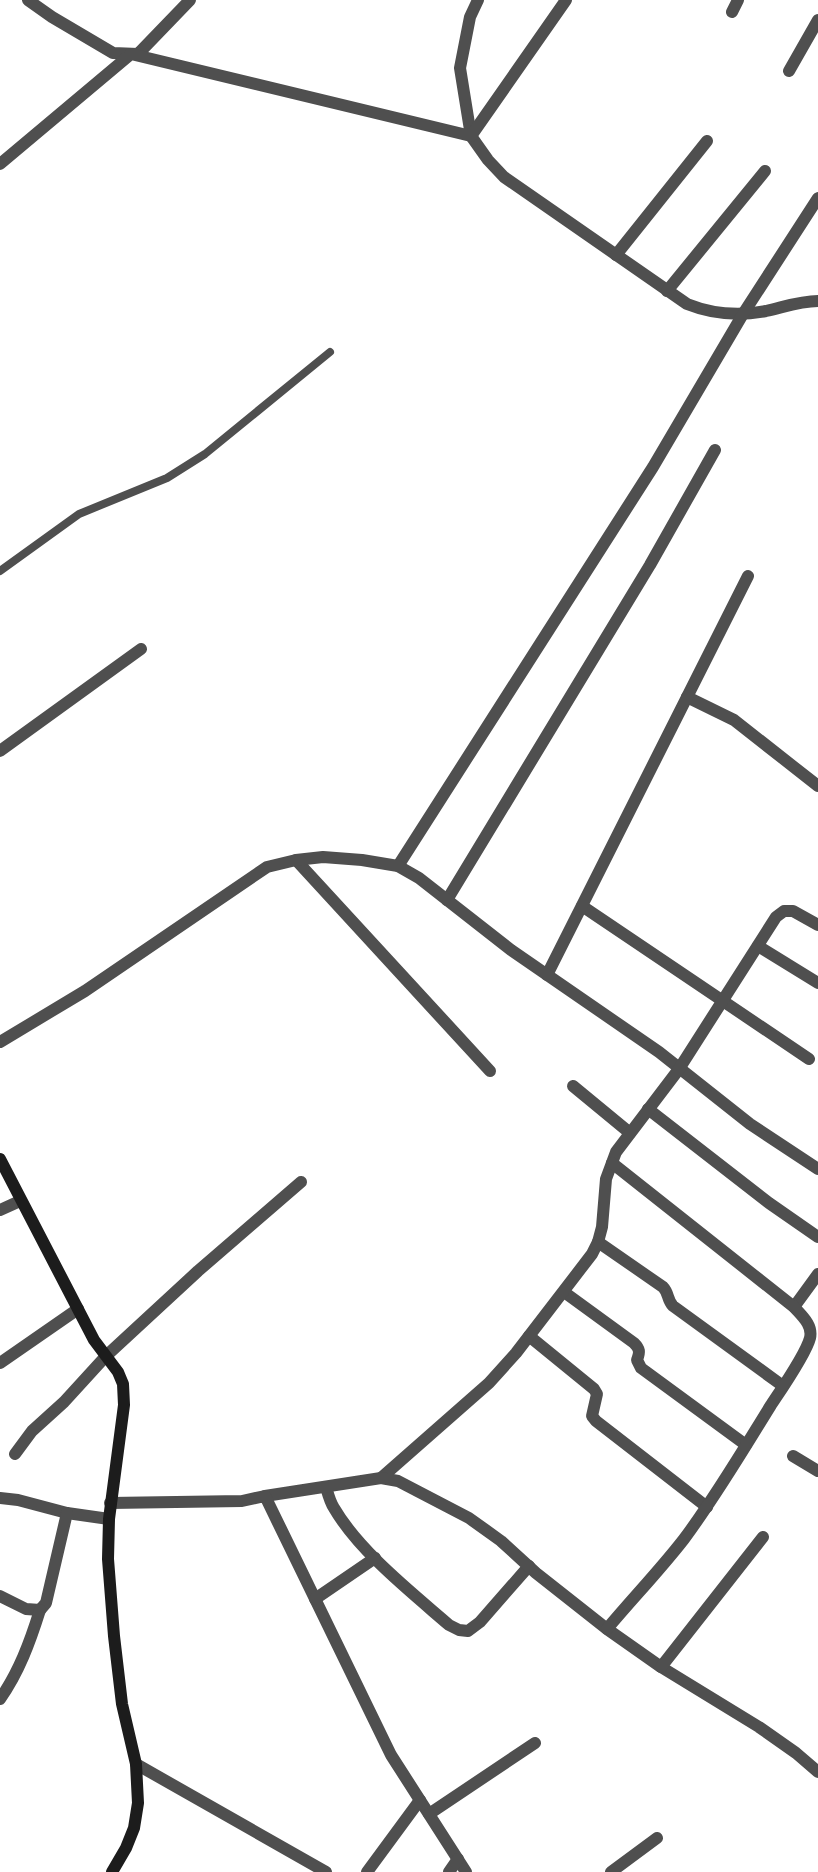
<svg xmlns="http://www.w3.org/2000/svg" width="818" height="1872" font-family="Barlow,sans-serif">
	<rect width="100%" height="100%" fill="#fff"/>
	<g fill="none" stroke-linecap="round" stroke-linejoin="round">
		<polyline stroke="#4f4f4f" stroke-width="8" points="0,571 79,514 167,478 205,454 330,352"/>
		<g stroke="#4f4f4f" stroke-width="12">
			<polyline points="28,0 52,17 113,53 138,54 190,0"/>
			<path d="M478,0L470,17L460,68L471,136L488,160L504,177L687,304C712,314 740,316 766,311C784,307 800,301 818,301"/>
			<polyline points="732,12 738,0"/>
			<polyline points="789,71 818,20"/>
			<polyline points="0,164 131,54 471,136 566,0"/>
			<polyline points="616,255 707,141"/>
			<polyline points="667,291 765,171"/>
			<polyline points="687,697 734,720 818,786"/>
			<polyline points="0,751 141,649"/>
			<polyline points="296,860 490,1071"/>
			<polyline points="398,866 653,467 743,314 818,198"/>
			<polyline points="447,900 650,565 715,450"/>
			<polyline points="582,906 809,1059"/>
			<polyline points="758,946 818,983"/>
			<polyline points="547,975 748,576"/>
			<polyline points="0,1042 85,991 267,867 296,860 323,857 362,860 398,866 419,878 511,950 659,1052 750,1124 818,1169"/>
			<polyline points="573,1086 630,1133"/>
			<polyline points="648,1109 769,1203 818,1237"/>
			<polyline points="0,1210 20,1201"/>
			<path d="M598,1242L663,1287C669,1293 667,1300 673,1306L783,1386"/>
			<path d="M564,1292L634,1343C640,1349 640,1352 637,1360L641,1368L746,1445"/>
			<polyline points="794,1307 818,1274"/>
			<polyline points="529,1336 594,1389 597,1394 592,1416 596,1421 707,1507"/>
			<polyline points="0,1363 78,1309"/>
			<polyline points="15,1454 32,1431 64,1402 106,1356 198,1271 301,1182"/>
			<polyline points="793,1456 818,1471"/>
			<polyline points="381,1478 489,1383 516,1353 592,1254 598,1242 602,1227 606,1179 616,1152 679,1069 776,917 784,911 793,911 818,925"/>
			<path d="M326,1487C328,1494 330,1502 334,1508C359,1551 411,1592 449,1625L459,1630L468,1631L480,1622L529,1566"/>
			<polyline points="265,1496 381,1478 398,1481 469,1518 501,1541 536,1573 607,1629 661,1667 759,1727 796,1753 818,1772"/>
			<polyline points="0,1498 18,1500 67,1513 109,1519"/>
			<polyline points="110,1503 242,1501 265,1496 391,1755 466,1872"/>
			<polyline points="0,1596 26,1609 40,1610 46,1603 67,1513"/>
			<polyline points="315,1599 375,1558"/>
			<path d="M607,1629C632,1599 660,1570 684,1539C716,1496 743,1450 771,1405C781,1390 806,1354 810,1338C813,1325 802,1316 794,1307L612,1163"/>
			<polyline points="661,1667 763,1537"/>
			<path d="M0,1699C19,1672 30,1642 40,1610"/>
			<polyline points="136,1764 326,1872"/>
			<polyline points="429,1814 535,1743"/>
			<polyline points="367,1872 420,1800"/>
			<polyline points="449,1872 458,1859"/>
			<polyline points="611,1872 657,1838"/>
		</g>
		<polyline stroke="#1c1c1c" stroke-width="12" points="0,1159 94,1340 118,1372 123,1384 124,1405 109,1519 108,1559 114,1636 122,1704 136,1764 138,1803 134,1828 126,1848 112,1872"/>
	</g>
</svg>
